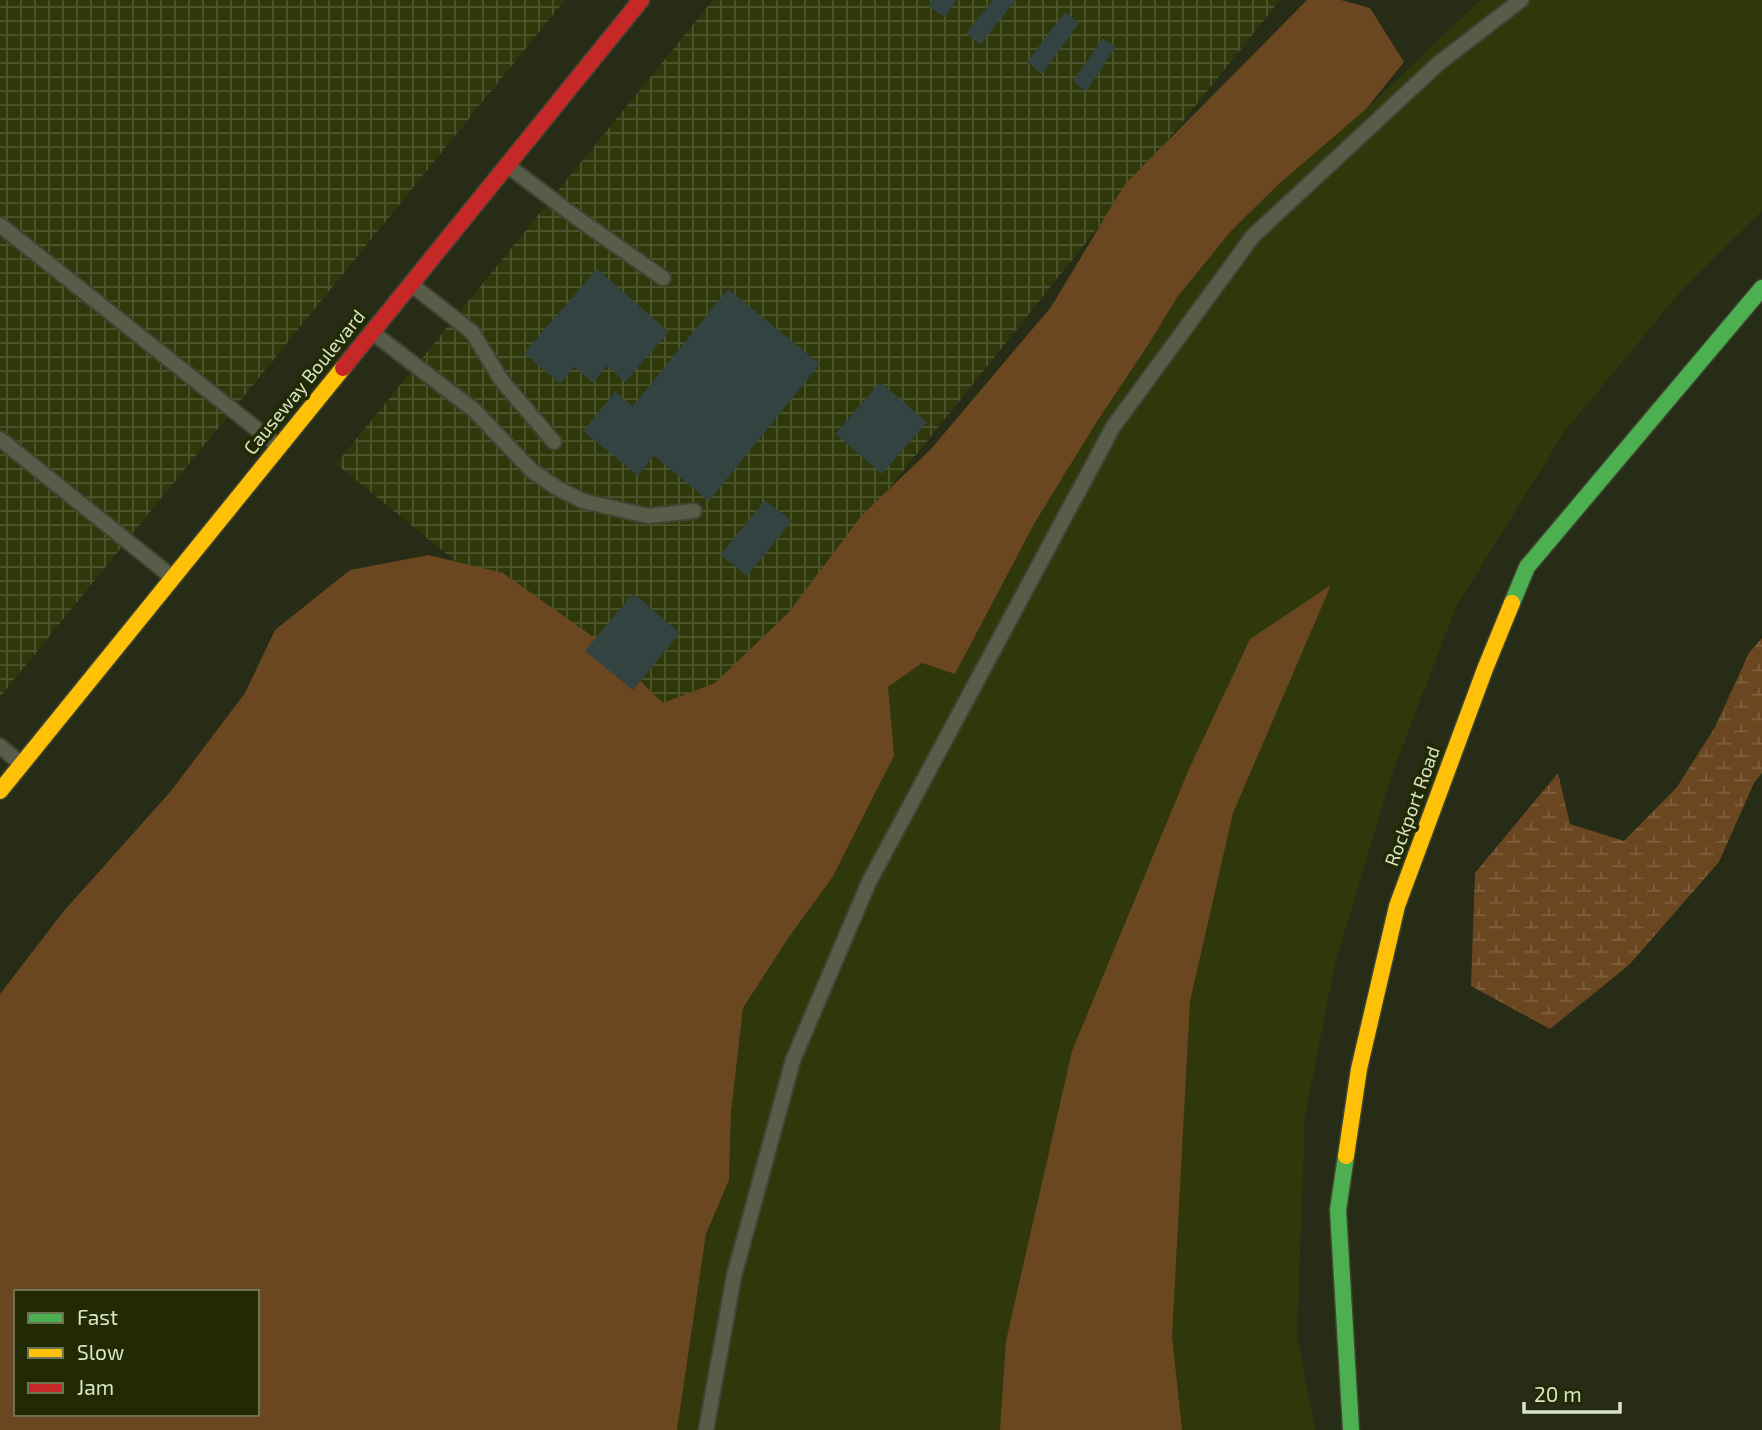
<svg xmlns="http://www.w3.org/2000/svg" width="1762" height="1430" font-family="'Exo 2',sans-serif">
	<defs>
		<pattern id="industrial-grid" width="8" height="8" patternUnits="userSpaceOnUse" patternTransform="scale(1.75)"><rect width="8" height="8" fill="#2f380b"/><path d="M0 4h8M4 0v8" fill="none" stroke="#4d552d"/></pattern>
		<pattern id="wetland-marsh" width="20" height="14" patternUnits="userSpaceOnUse" patternTransform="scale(1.75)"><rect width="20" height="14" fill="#6a4721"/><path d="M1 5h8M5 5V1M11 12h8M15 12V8" fill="none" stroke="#7f6140"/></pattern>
	</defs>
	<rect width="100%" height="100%" fill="#262c15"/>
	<polygon fill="#2f380b" points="1480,0 1762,0 1762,211 1682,290 1565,431 1456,607 1392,774 1335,964 1305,1116 1297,1335 1315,1430 677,1430 706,1234 729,1180 731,1113 743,1008 789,937 832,878 894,756 887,687 922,663 955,674 1034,524 1096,423 1148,345 1178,296 1232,230 1279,184 1366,109"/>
	<g fill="url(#industrial-grid)">
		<polygon points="0,0 565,0 0,697"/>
		<polygon points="713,0 1280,0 683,746 336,464"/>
	</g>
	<g fill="#6a4721" fill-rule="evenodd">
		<path d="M1307,0H1341L1370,8L1404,62L1366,109L1279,184L1232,230L1178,296L1148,345L1096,423L1034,524L955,674L922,663L888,687L894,756L832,878L789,937L743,1008L731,1113L729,1180L706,1234L677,1430H0V994L63,912L171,791L245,693L275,630L350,570L429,555L503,573L599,641L663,703L715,683L789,612L862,515L931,449L1051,307L1125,184ZM16,1292H257V1414H16Z"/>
		<polygon points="1331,585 1233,813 1190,1001 1172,1336 1182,1430 1000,1430 1006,1341 1072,1051 1189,769 1250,639"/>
	</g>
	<polygon fill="url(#wetland-marsh)" points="1762,638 1762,773 1754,783 1719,862 1629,965 1550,1029 1471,986 1475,873 1558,773 1570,824 1624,841 1677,787 1715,727 1749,653"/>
	<g fill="#334341">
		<polygon points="932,0 956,0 945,17 928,6"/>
		<polygon points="993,0 1016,0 980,45 966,33"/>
		<polygon points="1065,12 1079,23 1042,74 1027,62"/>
		<polygon points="1103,38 1116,47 1086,91 1073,81"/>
		<polygon points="597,269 669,332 625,382 607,366 593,383 574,367 560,384 524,353"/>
		<polygon points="728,289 820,364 709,501 654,456 638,476 583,431 615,392 633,406"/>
		<polygon points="880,382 927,422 882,474 835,434"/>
		<polygon points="765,500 792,521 747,576 720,555"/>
		<polygon points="633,593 680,633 633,690 585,651"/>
	</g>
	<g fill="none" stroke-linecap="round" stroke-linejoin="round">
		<g stroke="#404533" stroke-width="18">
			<g id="lane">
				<polyline points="508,166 577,218 663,278"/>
				<polyline points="0,225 278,446"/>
				<polyline points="412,285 472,332 502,381 554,442"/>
				<polyline points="373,333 474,410 531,470 557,488 583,501 648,516 694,511"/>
				<polyline points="0,439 172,577"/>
				<polyline points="0,746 20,763"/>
				<polyline points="706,1430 734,1276 793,1060 869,882 1113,427 1253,236 1439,63 1521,0"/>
			</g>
		</g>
		<g stroke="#404533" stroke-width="19">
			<g id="fast">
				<polyline points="1512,603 1527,567 1762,288"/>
				<polyline points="1346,1156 1338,1210 1351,1430"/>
			</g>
		</g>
		<g stroke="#404533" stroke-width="19">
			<g id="slow">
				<polyline points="0,791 343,368"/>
				<polyline points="1346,1156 1359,1069 1397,906 1485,669 1512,603"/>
			</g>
		</g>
		<g stroke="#404533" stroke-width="19">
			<polyline id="jam" points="343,368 641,0"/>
		</g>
		<use href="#lane" stroke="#575d49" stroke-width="14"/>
		<use href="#fast" stroke="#4caf50" stroke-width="16"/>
		<use href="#slow" stroke="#ffc107" stroke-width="16"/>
		<use href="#jam" stroke="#c62828" stroke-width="16"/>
	</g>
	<g text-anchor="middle" stroke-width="7" stroke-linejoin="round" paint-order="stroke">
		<g font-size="19" fill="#dae3c6" stroke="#212a02">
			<text transform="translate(304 382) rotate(-51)" y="7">Causeway Boulevard</text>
			<text transform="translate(1412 806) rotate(-70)" y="7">Rockport Road</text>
		</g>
	</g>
	<rect x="14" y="1290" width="245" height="126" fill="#212a02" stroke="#6b7450" stroke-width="2"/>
	<rect x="28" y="1313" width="35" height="10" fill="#4caf50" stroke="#6b7450" stroke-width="2"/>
	<text x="77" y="1325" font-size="21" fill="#dae3c6">Fast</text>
	<rect x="28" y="1348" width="35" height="10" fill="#ffc107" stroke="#6b7450" stroke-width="2"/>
	<text x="77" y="1360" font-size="21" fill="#dae3c6">Slow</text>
	<rect x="28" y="1383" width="35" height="10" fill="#c62828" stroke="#6b7450" stroke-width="2"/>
	<text x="77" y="1395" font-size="21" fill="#dae3c6">Jam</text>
	<path d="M1524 1402v10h96v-10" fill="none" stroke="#dae3c6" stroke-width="3.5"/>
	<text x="1534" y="1402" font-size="21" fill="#dae3c6" stroke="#212a02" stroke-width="5" paint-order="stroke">20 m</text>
</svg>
